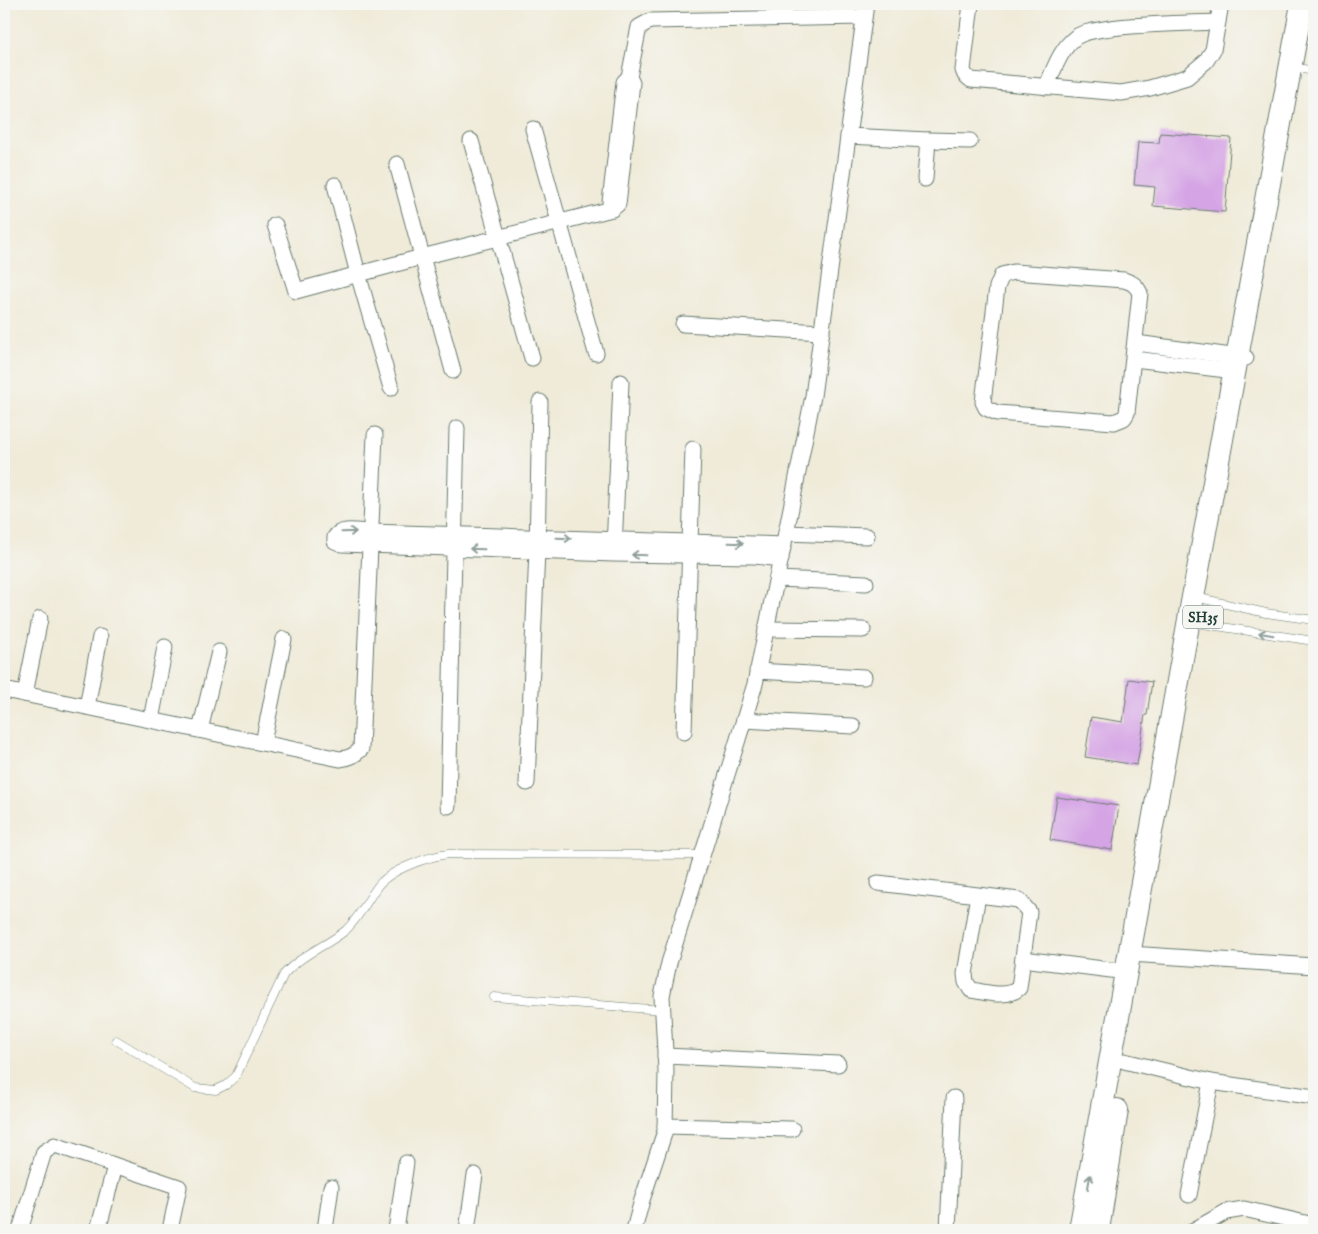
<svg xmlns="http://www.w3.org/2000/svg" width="1318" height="1234" font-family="'IM FELL English',serif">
	<rect width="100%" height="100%" fill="#f6f6f2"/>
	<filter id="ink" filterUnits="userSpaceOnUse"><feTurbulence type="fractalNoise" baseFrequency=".02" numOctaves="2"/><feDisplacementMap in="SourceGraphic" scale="10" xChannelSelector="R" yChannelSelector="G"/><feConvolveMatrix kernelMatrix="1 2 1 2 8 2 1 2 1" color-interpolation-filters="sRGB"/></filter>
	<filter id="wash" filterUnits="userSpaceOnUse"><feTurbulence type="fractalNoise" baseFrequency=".0096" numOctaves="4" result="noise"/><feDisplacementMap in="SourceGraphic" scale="20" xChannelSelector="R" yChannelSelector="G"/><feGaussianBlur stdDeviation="1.12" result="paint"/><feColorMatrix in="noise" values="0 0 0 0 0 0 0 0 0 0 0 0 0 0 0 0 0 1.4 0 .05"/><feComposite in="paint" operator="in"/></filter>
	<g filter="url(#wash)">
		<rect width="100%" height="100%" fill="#f0ebd9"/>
		<g id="blocks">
			<g fill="#d5a4e5">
				<polygon points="1160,133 1231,138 1225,212 1153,206 1155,187 1134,185 1138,142 1159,143"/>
				<polygon points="1129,679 1152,682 1147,715 1145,715 1137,765 1085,757 1091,717 1123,722"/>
				<polygon points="1057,797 1119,806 1112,850 1050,840"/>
			</g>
		</g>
	</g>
	<g filter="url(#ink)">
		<use href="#blocks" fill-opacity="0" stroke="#687a6e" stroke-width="1"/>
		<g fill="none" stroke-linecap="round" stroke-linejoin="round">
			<g stroke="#687a6e" stroke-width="9">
				<g id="lane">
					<polyline points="1292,67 1314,71"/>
					<polyline points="1195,597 1266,613 1314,620"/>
					<polyline points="1190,622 1314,641"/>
					<polyline points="494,997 663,1010"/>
					<path d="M116,1040L195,1088L216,1090L226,1085L236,1076L284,974L289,969C305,953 328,945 346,930C359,918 367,901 377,887C389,870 429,856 449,854L702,855"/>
				</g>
			</g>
			<g stroke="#687a6e" stroke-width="17">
				<g id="street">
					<polyline points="971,4 963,70 965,75 971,80 1121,93 1150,88 1187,77 1206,61 1213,50 1221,4"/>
					<polyline points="629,77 639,27 650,21 864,17"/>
					<path d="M1046,87C1054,70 1060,49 1076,37C1093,24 1191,23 1218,22"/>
					<polyline points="533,129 596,353"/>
					<polyline points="848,136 928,140 925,179"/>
					<polyline points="928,140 970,141"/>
					<polyline points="471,141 532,358"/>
					<polyline points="397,164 453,371"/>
					<polyline points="335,185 358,274 391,388"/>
					<polyline points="275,225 296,291 422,257 612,209 618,204 632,83 629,77 624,82 610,202 612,209"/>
					<path d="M1014,272L1124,280C1133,283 1136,285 1140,293L1127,413L1124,418L1114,422L997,413L986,408L983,402L997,287L1002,275Z"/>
					<polyline points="683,324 822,332"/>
					<polyline points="1136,343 1246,358"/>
					<polyline points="1134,359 1235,371"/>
					<polyline points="786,533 867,536"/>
					<polyline points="614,550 621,382"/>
					<path d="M781,559L755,556L614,554L342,544L335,541V537C341,527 360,532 370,532L784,545"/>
					<polyline points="777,579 866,583"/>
					<polyline points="766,629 863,630"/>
					<polyline points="757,671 864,677"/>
					<path d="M4,690L340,759C349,758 354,756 361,749L375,435"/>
					<polyline points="25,694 40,619"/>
					<polyline points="87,707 100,637"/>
					<polyline points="151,720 165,647"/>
					<polyline points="744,720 853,726"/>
					<polyline points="200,730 219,652"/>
					<polyline points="684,732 693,449"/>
					<polyline points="263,743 284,639"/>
					<polyline points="527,783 537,551 540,402"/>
					<polyline points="448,806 457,428"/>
					<path d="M878,883L1019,900L1029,912L1019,988C1007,999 986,992 971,990L966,982L965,974L978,895"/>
					<polyline points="1130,954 1314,966"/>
					<polyline points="1023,959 1127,972"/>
					<polyline points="665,1056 838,1064"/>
					<polyline points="1124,1061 1211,1082 1314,1097"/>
					<polyline points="665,1126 792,1129"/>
					<polyline points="1189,1195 1211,1082"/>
					<polyline points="20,1230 44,1152 55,1145 179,1187 170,1230"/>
					<polyline points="98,1230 115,1166"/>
					<polyline points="325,1230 331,1187"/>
					<polyline points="396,1230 406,1163"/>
					<polyline points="467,1230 475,1175"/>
					<polyline points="634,1230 642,1200 665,1131 666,1070 662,996 669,963 755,684 789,518 813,396 866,4"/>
					<polyline points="948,1230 954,1098"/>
					<polyline points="1194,1230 1226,1212 1244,1209 1314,1225"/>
				</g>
			</g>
			<g stroke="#687a6e" stroke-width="24">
				<g id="primary">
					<polyline points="1080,1230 1193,597 1302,4"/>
					<polyline points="1098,1230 1117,1110"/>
				</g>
			</g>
			<use href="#lane" stroke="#fff" stroke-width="8"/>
			<use href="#street" stroke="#fff" stroke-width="15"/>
			<use href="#primary" stroke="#fff" stroke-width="22"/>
		</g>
		<defs><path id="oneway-shaft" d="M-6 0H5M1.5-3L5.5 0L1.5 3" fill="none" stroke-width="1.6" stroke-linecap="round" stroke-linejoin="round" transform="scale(1.25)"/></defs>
		<g stroke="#8f9e9a">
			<use href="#oneway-shaft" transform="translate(349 532) rotate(-2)"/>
			<use href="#oneway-shaft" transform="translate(564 538) rotate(2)"/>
			<use href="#oneway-shaft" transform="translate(736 543) rotate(2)"/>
			<use href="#oneway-shaft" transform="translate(477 549) rotate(-178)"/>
			<use href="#oneway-shaft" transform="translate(639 555) rotate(-178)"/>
			<use href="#oneway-shaft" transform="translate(1266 634) rotate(-171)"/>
			<use href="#oneway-shaft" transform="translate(1089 1182) rotate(-80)"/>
		</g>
	</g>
	<g text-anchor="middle" stroke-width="4" stroke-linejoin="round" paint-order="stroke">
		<rect fill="#f6f6f2" stroke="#60746d" stroke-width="1" x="1183" y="605.5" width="40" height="23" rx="4"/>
		<g font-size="14" font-weight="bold" fill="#1f3d34">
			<text x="1203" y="622">SH35</text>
		</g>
	</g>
	<rect width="1318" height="1234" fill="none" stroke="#f6f6f2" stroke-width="20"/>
</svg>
